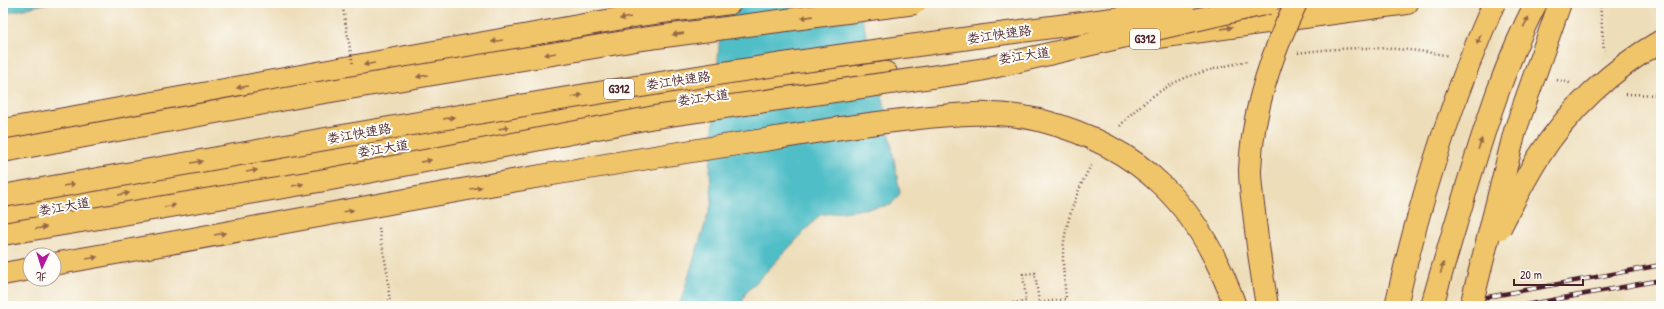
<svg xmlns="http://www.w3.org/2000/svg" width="1664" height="309" font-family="'Patrick Hand','LXGW WenKai TC',sans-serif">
	<rect width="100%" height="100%" fill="#fdfcf7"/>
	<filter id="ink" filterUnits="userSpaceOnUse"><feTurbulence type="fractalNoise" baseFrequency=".025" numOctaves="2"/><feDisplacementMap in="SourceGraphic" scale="8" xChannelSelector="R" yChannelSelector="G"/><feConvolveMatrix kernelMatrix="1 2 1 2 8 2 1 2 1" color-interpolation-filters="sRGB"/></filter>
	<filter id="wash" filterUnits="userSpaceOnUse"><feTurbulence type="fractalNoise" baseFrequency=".012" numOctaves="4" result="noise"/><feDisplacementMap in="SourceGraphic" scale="16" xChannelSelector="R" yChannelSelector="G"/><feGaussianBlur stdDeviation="0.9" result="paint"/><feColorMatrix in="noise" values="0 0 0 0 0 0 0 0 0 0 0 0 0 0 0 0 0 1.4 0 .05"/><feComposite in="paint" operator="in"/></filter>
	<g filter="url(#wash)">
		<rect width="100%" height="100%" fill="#edddb9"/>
		<g fill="#50bec7" stroke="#4d6e79">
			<polygon points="3,3 48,3 3,14"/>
			<polygon points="722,3 858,3 884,103 900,193 891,205 820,215 745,294 741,306 679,306 712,202 710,172"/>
		</g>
	</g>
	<g filter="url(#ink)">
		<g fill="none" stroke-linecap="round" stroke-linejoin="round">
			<g stroke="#623c40" stroke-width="24">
				<g id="primary">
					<polyline points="1158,37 1407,3"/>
					<polyline points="3,130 639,15 730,3"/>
					<polyline points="3,217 322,158 651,104 886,73"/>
				</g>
			</g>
			<g stroke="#623c40" stroke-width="24">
				<polyline id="trunk" points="3,274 30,269"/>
			</g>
			<g stroke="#623c40" stroke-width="2.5" stroke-dasharray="1 3" stroke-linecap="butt">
				<polyline points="1600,3 1604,51"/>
				<path d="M1298,53C1347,46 1401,46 1449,56"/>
				<polyline points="1557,80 1570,83"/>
				<polyline points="1626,94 1661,95"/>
				<path d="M1120,126C1138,105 1166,84 1193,75C1211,69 1230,65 1248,61"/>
				<polyline points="387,271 390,306"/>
				<path d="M993,306L1026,301L1023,274L1035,273L1039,303L1066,299C1065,286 1063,272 1063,259C1062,230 1077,189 1092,164"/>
			</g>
			<use href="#primary" stroke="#f0c469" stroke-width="22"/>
			<use href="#trunk" stroke="#f0c469" stroke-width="22"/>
			<g stroke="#4a1f2b" stroke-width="4.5">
				<g id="rail">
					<polyline points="1439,306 1661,265"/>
					<polyline points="1520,306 1661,280"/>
				</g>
			</g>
			<use href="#rail" stroke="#fdfcf7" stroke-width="3" stroke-dasharray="9" stroke-linecap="butt"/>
			<g stroke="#623c40" stroke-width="24" stroke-linecap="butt">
				<g id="primary-bridge">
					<path d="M1396,306C1419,203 1451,100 1494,3"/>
					<path d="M1432,306C1443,265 1456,224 1468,183C1487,121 1506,61 1536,3"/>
				</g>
			</g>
			<g stroke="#623c40" stroke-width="24" stroke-linecap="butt">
				<g id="trunk-bridge">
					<polyline points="3,151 313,94 642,39 915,3"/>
					<path d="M3,196C218,158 432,119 648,85C826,56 1004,33 1183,10"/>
					<path d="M1500,228C1512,204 1524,180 1538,158C1568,110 1612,69 1661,41"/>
					<polyline points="3,234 325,180 655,117 980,70 1268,3"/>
					<path d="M54,264C291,222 527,175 764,140C813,132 862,124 911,119C953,114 997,110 1039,120C1142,146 1201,208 1235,306"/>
					<path d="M1267,306C1262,275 1257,244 1254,212C1252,198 1250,184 1250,170C1252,112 1271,55 1296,3"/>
					<polyline points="1471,306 1515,131 1560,3"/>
				</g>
			</g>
			<g stroke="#623c40" stroke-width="2.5" stroke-dasharray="1 3" stroke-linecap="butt">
				<polyline points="342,3 353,65"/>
				<polyline points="379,228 387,271"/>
			</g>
			<use href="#primary-bridge" stroke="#f0c469" stroke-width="22"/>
			<use href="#trunk-bridge" stroke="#f0c469" stroke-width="22"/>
		</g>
		<defs><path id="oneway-solid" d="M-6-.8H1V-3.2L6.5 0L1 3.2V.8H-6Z"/></defs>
		<g fill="#956947">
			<use href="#oneway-solid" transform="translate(807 17) rotate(172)"/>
			<use href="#oneway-solid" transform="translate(625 18) rotate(170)"/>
			<use href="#oneway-solid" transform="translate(1526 22) rotate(-63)"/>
			<use href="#oneway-solid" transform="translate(1227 28) rotate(-8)"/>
			<use href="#oneway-solid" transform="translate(678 34) rotate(172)"/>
			<use href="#oneway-solid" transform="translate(1479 39) rotate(112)"/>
			<use href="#oneway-solid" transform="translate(497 41) rotate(170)"/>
			<use href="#oneway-solid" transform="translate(550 54) rotate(170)"/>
			<use href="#oneway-solid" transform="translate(369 64) rotate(170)"/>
			<use href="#oneway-solid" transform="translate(422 76) rotate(170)"/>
			<use href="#oneway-solid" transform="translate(242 87) rotate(170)"/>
			<use href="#oneway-solid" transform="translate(577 96) rotate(-10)"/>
			<use href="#oneway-solid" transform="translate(449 118) rotate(-10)"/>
			<use href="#oneway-solid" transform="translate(504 128) rotate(-9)"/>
			<use href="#oneway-solid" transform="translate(1480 144) rotate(-72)"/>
			<use href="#oneway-solid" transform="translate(426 161) rotate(-11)"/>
			<use href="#oneway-solid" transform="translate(197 162) rotate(-10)"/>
			<use href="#oneway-solid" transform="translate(252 171) rotate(-10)"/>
			<use href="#oneway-solid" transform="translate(69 185) rotate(-10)"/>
			<use href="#oneway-solid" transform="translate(298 185) rotate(-10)"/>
			<use href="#oneway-solid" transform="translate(476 188) rotate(-10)"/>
			<use href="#oneway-solid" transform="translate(124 194) rotate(-10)"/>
			<use href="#oneway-solid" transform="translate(170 206) rotate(-10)"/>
			<use href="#oneway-solid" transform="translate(348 211) rotate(-10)"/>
			<use href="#oneway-solid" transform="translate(41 228) rotate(-10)"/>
			<use href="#oneway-solid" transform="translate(220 234) rotate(-10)"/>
			<use href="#oneway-solid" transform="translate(92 258) rotate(-10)"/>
			<use href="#oneway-solid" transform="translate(1442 268) rotate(-75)"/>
		</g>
	</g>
	<g text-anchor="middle" stroke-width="4" stroke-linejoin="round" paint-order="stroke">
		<g fill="#fdfcf7" stroke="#806168" stroke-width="1">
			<rect x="1130" y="29" width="30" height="20" rx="3"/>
			<rect x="604" y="79" width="30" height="20" rx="3"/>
		</g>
		<g font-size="12" font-weight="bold" fill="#4a1f2b">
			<text x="1145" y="43">G312</text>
			<text x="619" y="93">G312</text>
		</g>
		<g font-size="13" fill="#4a1f2b" stroke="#fdfcf7">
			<text transform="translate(999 34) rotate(-8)" y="5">娄江快速路</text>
			<text transform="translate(1024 55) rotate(-8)" y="5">娄江大道</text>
			<text transform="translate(678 80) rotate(-8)" y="5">娄江快速路</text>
			<text transform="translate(703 97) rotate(-8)" y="5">娄江大道</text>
			<text transform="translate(359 133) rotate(-10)" y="5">娄江快速路</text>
			<text transform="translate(383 148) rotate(-9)" y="5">娄江大道</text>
			<text transform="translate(64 206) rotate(-10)" y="5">娄江大道</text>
		</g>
	</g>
	<rect width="1664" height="309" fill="none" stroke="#fdfcf7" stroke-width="16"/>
	<g transform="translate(42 267) rotate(184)"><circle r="19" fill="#fdfcf7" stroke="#b5a4a5"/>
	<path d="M0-3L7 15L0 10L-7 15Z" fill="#b5179e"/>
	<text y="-6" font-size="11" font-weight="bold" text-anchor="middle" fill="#4a1f2b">北</text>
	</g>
	<path d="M1514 279v6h69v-6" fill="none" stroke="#4a1f2b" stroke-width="2"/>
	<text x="1520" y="279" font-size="12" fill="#4a1f2b" stroke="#fdfcf7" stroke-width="3" paint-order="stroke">20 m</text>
</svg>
